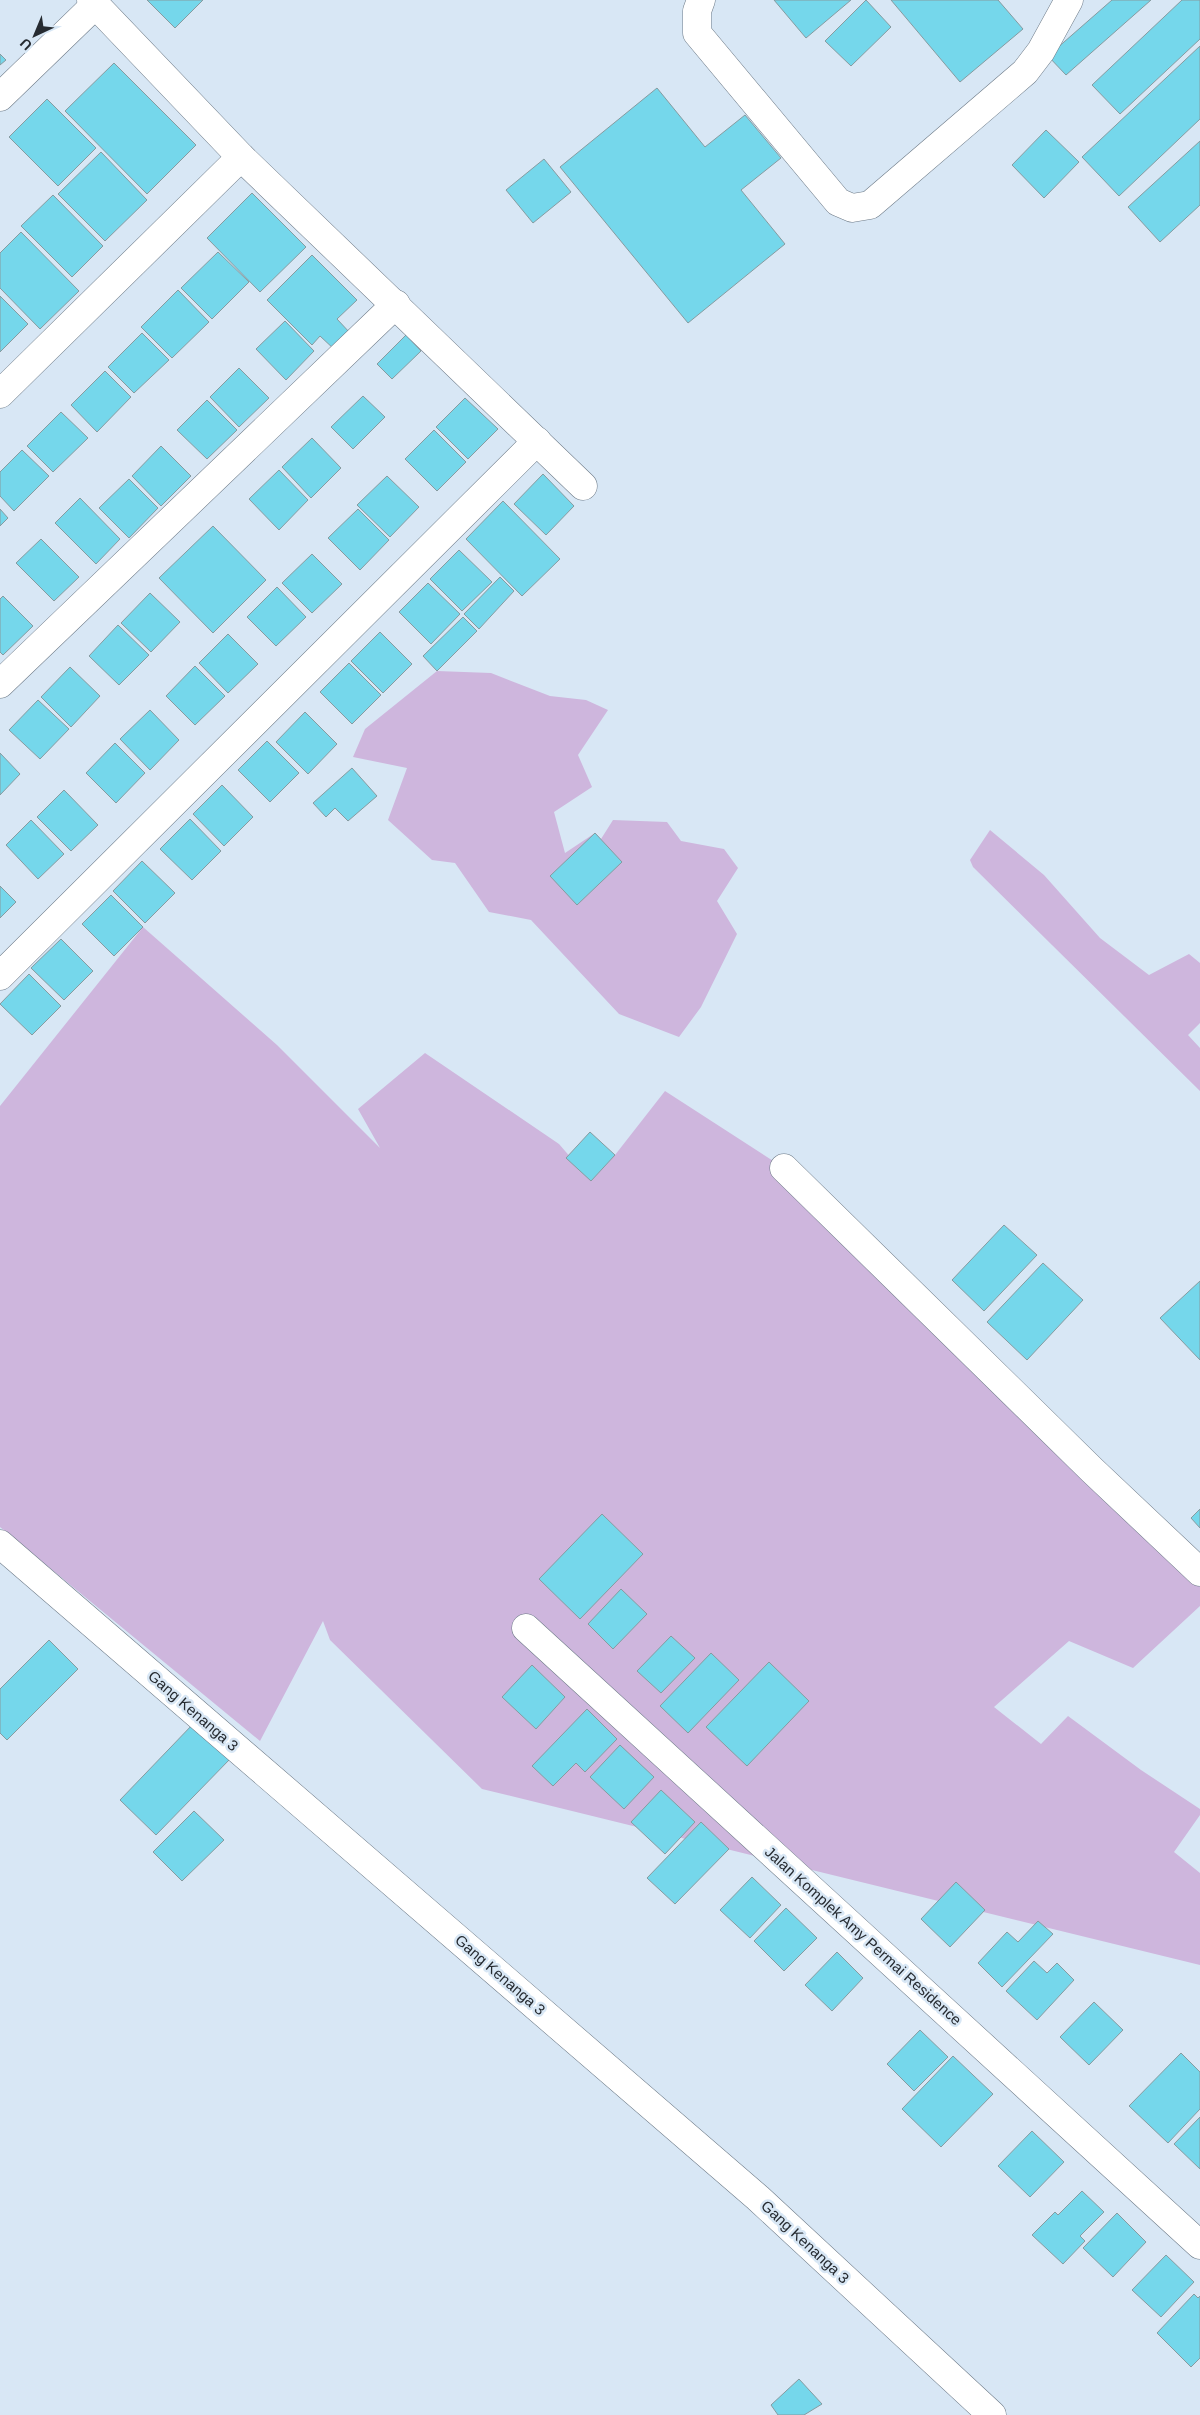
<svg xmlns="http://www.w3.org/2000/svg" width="1200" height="2415" font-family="Helvetica,sans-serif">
	<rect width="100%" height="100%" fill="#d8e7f5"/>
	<g fill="#ceb6dd">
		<polygon points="437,671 491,673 550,696 586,700 608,710 578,755 592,787 554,812 565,853 595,833 601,839 613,820 667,822 681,841 724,849 738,868 717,901 737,934 701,1007 679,1037 619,1014 531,920 489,912 455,863 432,860 388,820 407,768 353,757 365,729"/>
		<polygon points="990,830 1044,875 1100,938 1149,975 1189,954 1200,963 1200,1023 1188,1035 1200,1048 1200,1091 973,867 970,860"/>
		<polygon points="143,927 277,1045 380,1148 358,1109 425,1053 559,1144 591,1181 615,1155 665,1091 784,1168 1200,1587 1200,1606 1133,1668 1069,1641 994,1707 1041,1744 1068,1716 1141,1770 1200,1809 1200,1815 1174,1852 1200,1873 1200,1965 482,1789 330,1640 323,1621 260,1741 0,1527 0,1106"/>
	</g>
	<g fill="#75d7eb" stroke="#869ba0">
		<polygon points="147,0 203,0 175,28"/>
		<polygon points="774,0 851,0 806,38"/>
		<polygon points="866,0 891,27 851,66 825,41"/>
		<polygon points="891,0 998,0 1023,29 960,82"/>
		<polygon points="1112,0 1151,0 1066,75 1048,56"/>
		<polygon points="1182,0 1200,0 1200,39 1120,114 1092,85"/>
		<polygon points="1200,46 1200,119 1119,196 1082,157"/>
		<polygon points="0,54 6,60 0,65"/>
		<polygon points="114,63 196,145 147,194 65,111"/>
		<polygon points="657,88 705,147 745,115 781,158 741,190 785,244 688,323 560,167"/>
		<polygon points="47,99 96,148 58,186 9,137"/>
		<polygon points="1046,130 1079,162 1044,198 1012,165"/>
		<polygon points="1200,141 1200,205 1160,242 1128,207"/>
		<polygon points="101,152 147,200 105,241 58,194"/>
		<polygon points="544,159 571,192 533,223 506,190"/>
		<polygon points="252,193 306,247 260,292 207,238"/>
		<polygon points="53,195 103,246 72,277 21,226"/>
		<polygon points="21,232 79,291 40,329 0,288 0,253"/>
		<polygon points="218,252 249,282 212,319 181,288"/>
		<polygon points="312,255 357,300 337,319 351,334 335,350 320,336 312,345 267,300"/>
		<polygon points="178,290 209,322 172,358 141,327"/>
		<polygon points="0,296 28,324 0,352"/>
		<polygon points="285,321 314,351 286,380 256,349"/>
		<polygon points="142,333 169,360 134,393 108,367"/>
		<polygon points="406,335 421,351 392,379 377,364"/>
		<polygon points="239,368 269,398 239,427 210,397"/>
		<polygon points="105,371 131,397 97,432 71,405"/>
		<polygon points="363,396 385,417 353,449 331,427"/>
		<polygon points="465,398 498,429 468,459 436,427"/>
		<polygon points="207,400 237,430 207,459 177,430"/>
		<polygon points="61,412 88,438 53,472 27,446"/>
		<polygon points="434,430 466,462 437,491 405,459"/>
		<polygon points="312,438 341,468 311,498 282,467"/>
		<polygon points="161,446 191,476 161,506 132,476"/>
		<polygon points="22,450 49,476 14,511 0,496 0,472"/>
		<polygon points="279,470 308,500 279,530 249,499"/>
		<polygon points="543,474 574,506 546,535 514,504"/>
		<polygon points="387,476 419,507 390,537 357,505"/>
		<polygon points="129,479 158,508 129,538 99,508"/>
		<polygon points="80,498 120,539 96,564 55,523"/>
		<polygon points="503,501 560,559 522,596 466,539"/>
		<polygon points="0,509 8,518 0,526"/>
		<polygon points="358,509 389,540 360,570 328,538"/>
		<polygon points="213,526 266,580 213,633 159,578"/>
		<polygon points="41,539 79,577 54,601 16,563"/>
		<polygon points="459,550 492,582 462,611 430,579"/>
		<polygon points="312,554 342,584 312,613 282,583"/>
		<polygon points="500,577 514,591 479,629 464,614"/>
		<polygon points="428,583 460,614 431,644 399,612"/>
		<polygon points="277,587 306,617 276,646 247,617"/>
		<polygon points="150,593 180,622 151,652 121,623"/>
		<polygon points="3,596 33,626 3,655 0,652 0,599"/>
		<polygon points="463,617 477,631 437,671 423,656"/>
		<polygon points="118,625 149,655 119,685 89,656"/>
		<polygon points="380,632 412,664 383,693 351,661"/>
		<polygon points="228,634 258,664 228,693 199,663"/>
		<polygon points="349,663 381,695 352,724 320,692"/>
		<polygon points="195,666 225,696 195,725 166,696"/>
		<polygon points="70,667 100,696 71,727 41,697"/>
		<polygon points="38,700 69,729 40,759 9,730"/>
		<polygon points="150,710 179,740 150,770 120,739"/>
		<polygon points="305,712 337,744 308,774 276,742"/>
		<polygon points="267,741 299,773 270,802 238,770"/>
		<polygon points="115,743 145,773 116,803 86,773"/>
		<polygon points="0,753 20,774 0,795"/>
		<polygon points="352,768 377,796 348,821 335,808 326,817 313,803"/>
		<polygon points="222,785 253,817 224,846 193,814"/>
		<polygon points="64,790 98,825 71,851 37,817"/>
		<polygon points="190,819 221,851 192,880 160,849"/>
		<polygon points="31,820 64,854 38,879 6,845"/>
		<polygon points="595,833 622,862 577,905 550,876"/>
		<polygon points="142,861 175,893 145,923 113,891"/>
		<polygon points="0,886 16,902 0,918"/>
		<polygon points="111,895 143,927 114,956 82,924"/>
		<polygon points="61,939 93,971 64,1000 31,968"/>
		<polygon points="29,974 61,1006 32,1035 0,1004"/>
		<polygon points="590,1132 615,1155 591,1181 566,1158"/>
		<polygon points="1004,1225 1037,1255 984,1311 952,1280"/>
		<polygon points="1043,1263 1083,1300 1027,1360 987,1322"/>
		<polygon points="1200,1281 1200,1360 1160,1318"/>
		<polygon points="1200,1509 1200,1528 1191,1518"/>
		<polygon points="602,1514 643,1554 580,1619 539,1579"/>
		<polygon points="621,1589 647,1614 613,1649 588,1624"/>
		<polygon points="671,1636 695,1658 661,1693 637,1671"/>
		<polygon points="49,1640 78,1669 7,1740 0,1733 0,1689"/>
		<polygon points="711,1653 739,1680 688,1733 660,1706"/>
		<polygon points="769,1662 809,1701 747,1766 706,1727"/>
		<polygon points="532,1665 565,1697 536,1729 502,1697"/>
		<polygon points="587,1709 617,1739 585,1772 576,1763 553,1786 532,1766"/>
		<polygon points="194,1723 230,1759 156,1835 120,1800"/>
		<polygon points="620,1745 654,1777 624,1809 590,1777"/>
		<polygon points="661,1790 695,1822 665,1854 631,1822"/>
		<polygon points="194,1811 224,1840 182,1881 153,1852"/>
		<polygon points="701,1822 729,1849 675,1904 647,1878"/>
		<polygon points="752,1877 781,1905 750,1938 720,1910"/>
		<polygon points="956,1882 985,1910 950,1947 921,1919"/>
		<polygon points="786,1908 817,1938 784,1971 754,1941"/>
		<polygon points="1038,1921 1053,1934 1002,1987 978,1963 1007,1932 1018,1942"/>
		<polygon points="837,1952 863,1978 832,2011 805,1985"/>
		<polygon points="1034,1961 1047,1973 1057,1963 1074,1980 1037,2020 1006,1991"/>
		<polygon points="1094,2002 1123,2030 1089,2065 1060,2037"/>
		<polygon points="920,2030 948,2057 914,2091 887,2064"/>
		<polygon points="1181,2053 1200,2072 1200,2109 1168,2143 1129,2106"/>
		<polygon points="953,2056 993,2094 941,2147 902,2109"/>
		<polygon points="1200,2117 1200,2169 1174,2144"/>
		<polygon points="1032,2131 1064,2162 1030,2197 998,2166"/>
		<polygon points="1082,2191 1104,2212 1080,2236 1085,2241 1063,2264 1032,2235 1055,2212 1058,2215"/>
		<polygon points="1117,2213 1146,2242 1113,2277 1083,2248"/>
		<polygon points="1166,2255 1194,2282 1161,2317 1132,2290"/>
		<polygon points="1194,2294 1198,2298 1200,2296 1200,2358 1191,2367 1157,2333"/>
		<polygon points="799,2379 822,2404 804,2415 778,2415 771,2405"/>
	</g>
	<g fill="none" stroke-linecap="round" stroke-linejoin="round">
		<g stroke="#6d7a87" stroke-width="29">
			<g id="minor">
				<polyline points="91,0 241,157 583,486"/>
				<polyline points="701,0 697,11 697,33 838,202 852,208 870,205 1025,72 1041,51 1069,0"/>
				<polyline points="0,97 95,5"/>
				<polyline points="0,394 241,157"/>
				<polyline points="0,684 396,304"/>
				<polyline points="0,976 537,441"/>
				<polyline points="784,1168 1092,1470 1200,1572"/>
				<polyline points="0,1544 758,2198 992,2415"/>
				<polyline points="526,1628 1200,2245"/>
			</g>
		</g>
		<use href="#minor" stroke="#fff" stroke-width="28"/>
	</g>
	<g text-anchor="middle" stroke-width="5" stroke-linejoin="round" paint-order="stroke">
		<g font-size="15" fill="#262b31" stroke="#d8e7f5">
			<text transform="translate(193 1711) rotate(41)" y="5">Gang Kenanga 3</text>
			<text transform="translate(863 1936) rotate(42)" y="5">Jalan Komplek Amy Permai Residence</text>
			<text transform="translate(500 1975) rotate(41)" y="5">Gang Kenanga 3</text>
			<text transform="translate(805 2242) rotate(43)" y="5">Gang Kenanga 3</text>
		</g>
	</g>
	<g transform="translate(35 35) rotate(224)" stroke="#d8e7f5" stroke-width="4" paint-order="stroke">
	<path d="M0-4L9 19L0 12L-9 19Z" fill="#262b31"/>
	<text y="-8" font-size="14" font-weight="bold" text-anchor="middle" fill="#262b31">U</text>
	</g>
</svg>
